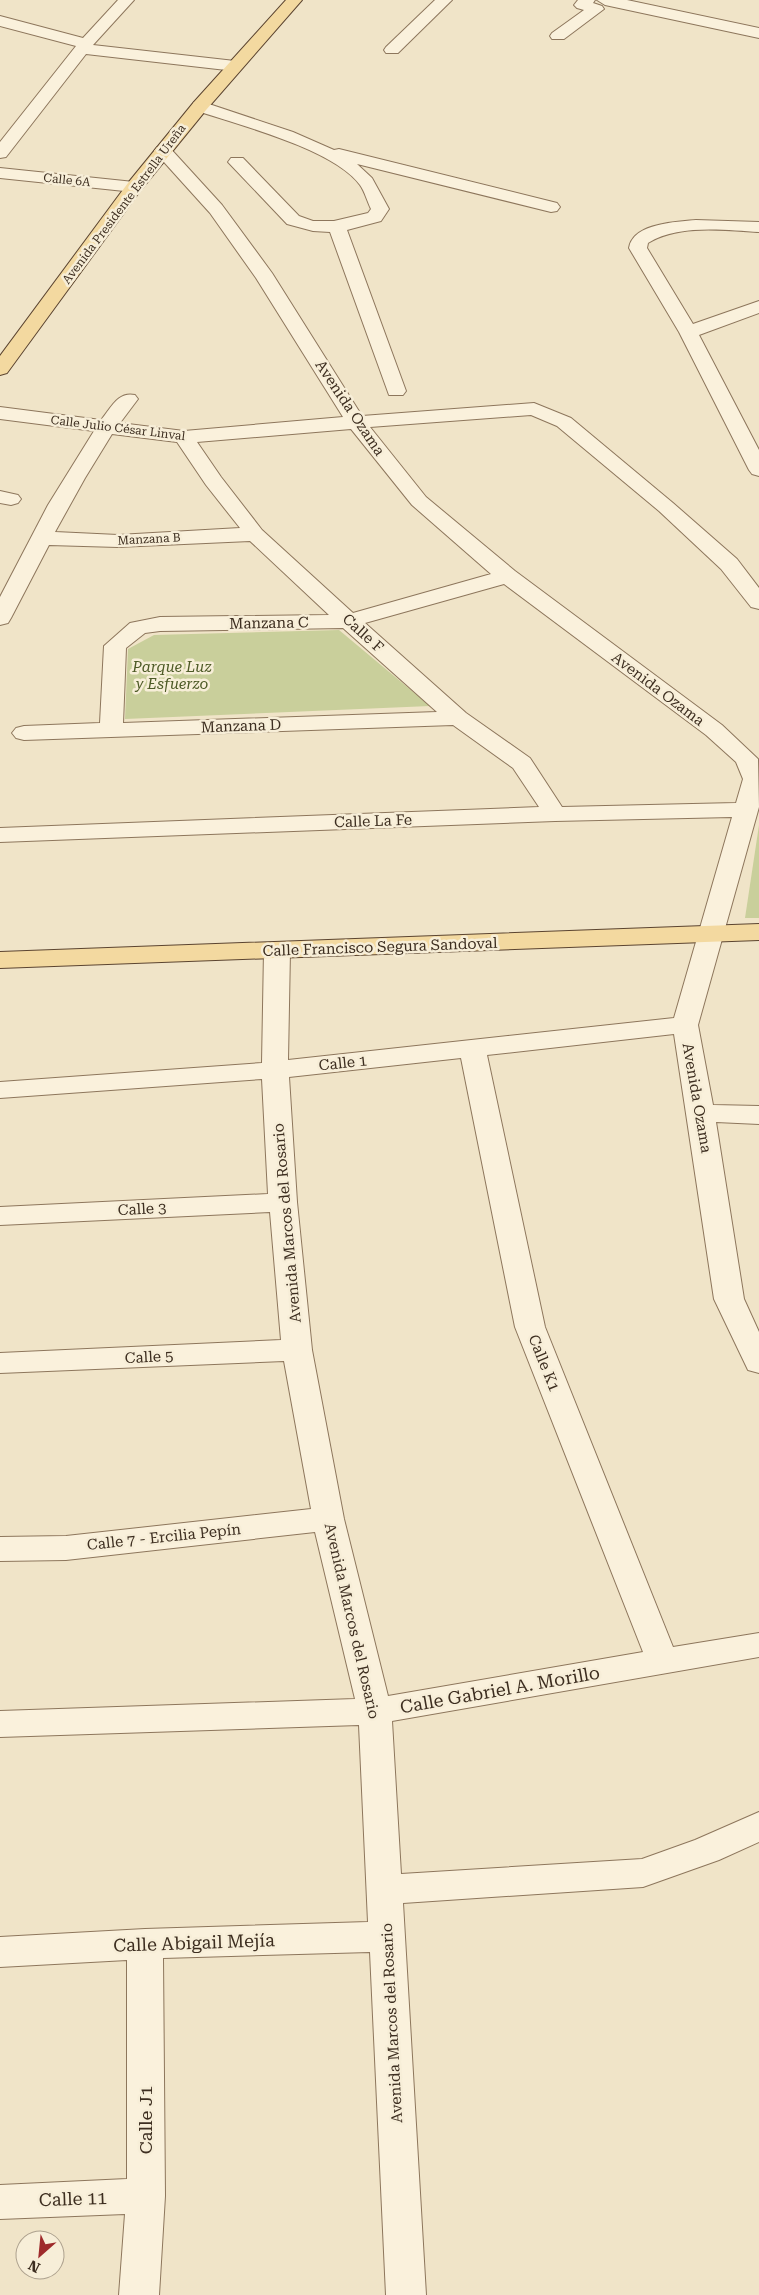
<svg xmlns="http://www.w3.org/2000/svg" width="759" height="2295" font-family="'Roboto Serif',serif">
	<rect width="100%" height="100%" fill="#f0e4c8"/>
	<g fill="#c9cf9b">
		<polygon points="339,630 430,706 125,719 128,649 154,635"/>
		<polygon points="759,825 759,918 745,918"/>
	</g>
	<g fill="none" stroke-linecap="round" stroke-linejoin="round">
		<g stroke="#8d765c" stroke-width="2">
			<g id="minor">
				<polygon points="118,0 134,0 93,45 235,61 243,66 235,71 86,54 6,157 0,158 0,142 76,46 0,26 0,16 83,38"/>
				<polygon points="435,0 452,0 398,53 386,53 384,50 386,47"/>
				<polygon points="578,0 595,0 593,3 602,6 604,9 564,39 552,39 550,36 552,33 584,10 577,8 574,5"/>
				<polygon points="597,0 627,0 759,28 759,38 605,5"/>
				<path d="M200,101L293,132L334,150L339,149L557,203L560,207L557,211L551,212L357,164L372,178L389,209L381,221L347,230L406,391L403,395H389L330,232L313,231L287,224L228,162L231,158H243L299,216L313,221H334L368,213L371,209C367,201 365,192 360,185C334,149 236,124 194,110L192,106L194,102Z"/>
				<path d="M163,146L169,147L222,205L272,273L362,416L534,403L571,418L673,503L737,559L759,588V609L751,607L721,569L659,511L557,426L531,415L370,427L426,497L515,571L722,725L758,759L759,807L698,1025L713,1105L759,1106V1124L716,1122L744,1299L759,1332V1373L748,1370L714,1299L674,1034L487,1055L545,1327L673,1647L759,1633V1657L392,1721L401,1874L642,1859L695,1840L759,1812V1842L719,1860L643,1887L403,1903L426,2295H386L370,1952L163,1958L165,2196L159,2295H119L125,2214L0,2219V2185L127,2179V1960L0,1967V1937L145,1929L368,1922L359,1725L0,1737V1711L355,1699L315,1532L66,1560L0,1561V1537L66,1536L311,1509L284,1361L0,1373V1353L281,1340L270,1212L0,1225V1207L268,1194L262,1079L0,1098V1082L262,1063L264,951L268,946L277,943L286,946L290,951L288,1060L674,1018L732,817L555,821L0,842V828L539,807L513,768L453,725L24,740L16,738L12,733L16,728L24,726L100,723L104,646L130,623L160,617L329,615L250,541L118,547L49,545L11,618L8,623L0,625V597L48,505L94,431L0,419V407L101,420C111,408 118,391 135,395L138,399L120,423L184,431L343,417L256,278L210,213L154,151L157,147ZM351,429L412,505L491,574L353,613L262,530L221,477L197,442ZM112,434L177,442L206,485L240,528L118,535L55,532L85,478ZM504,584L706,735L736,762L743,779L736,803L562,807L530,758L466,713L365,623ZM343,628L437,712L123,723L126,648L145,633L160,631ZM461,1058L515,1327L643,1652L388,1696L344,1519L312,1350L297,1202L289,1077Z"/>
				<polygon points="0,168 134,182 140,183 143,187 140,191 134,192 0,178"/>
				<path d="M696,220L759,222V232C725,230 678,224 648,243L647,248L693,324L759,301V313L699,335L759,450V476L752,474L749,470L679,332L629,248C633,223 676,222 696,220Z"/>
				<polygon points="0,491 18,495 21,499 18,503 11,505 0,503"/>
			</g>
		</g>
		<g stroke="#5b4430" stroke-width="2">
			<g id="major">
				<polygon points="286,0 302,0 206,110 140,191 7,373 0,375 0,356 128,183 194,102"/>
				<polygon points="759,924 759,940 0,968 0,952"/>
			</g>
		</g>
		<use href="#minor" fill="#faf1dc" fill-rule="evenodd"/>
		<use href="#major" fill="#f3d9a0" fill-rule="evenodd"/>
	</g>
	<g text-anchor="middle" stroke-width="5" stroke-linejoin="round" paint-order="stroke">
		<g font-size="12" fill="#3d2e20" stroke="#f7eed8">
			<text transform="translate(67 180) rotate(6)" y="4">Calle 6A</text>
			<text transform="translate(124 204) rotate(-53)" y="4">Avenida Presidente Estrella Ureña</text>
			<text transform="translate(118 428) rotate(7)" y="4">Calle Julio César Linval</text>
			<text transform="translate(149 539) rotate(-3)" y="4">Manzana B</text>
		</g>
		<g font-size="15" fill="#3d2e20" stroke="#f7eed8">
			<text transform="translate(350 408) rotate(56)" y="5">Avenida Ozama</text>
			<text transform="translate(269 623) rotate(-1)" y="5">Manzana C</text>
			<text transform="translate(363 633) rotate(42)" y="5">Calle F</text>
			<text transform="translate(658 689) rotate(37)" y="5">Avenida Ozama</text>
			<text transform="translate(241 726) rotate(-2)" y="5">Manzana D</text>
			<text transform="translate(373 821) rotate(-2)" y="5">Calle La Fe</text>
			<text transform="translate(380 947) rotate(-2)" y="5">Calle Francisco Segura Sandoval</text>
			<text transform="translate(343 1063) rotate(-6)" y="5">Calle 1</text>
			<text transform="translate(697 1098) rotate(80)" y="5">Avenida Ozama</text>
			<text transform="translate(142 1209) rotate(-3)" y="5">Calle 3</text>
			<text transform="translate(287 1223) rotate(-95)" y="5">Avenida Marcos del Rosario</text>
			<text transform="translate(149 1357) rotate(-3)" y="5">Calle 5</text>
			<text transform="translate(544 1363) rotate(68)" y="5">Calle K1</text>
			<text transform="translate(164 1537) rotate(-6)" y="5">Calle 7 - Ercilia Pepín</text>
			<text transform="translate(352 1621) rotate(77)" y="5">Avenida Marcos del Rosario</text>
			<text transform="translate(392 2023) rotate(-93)" y="5">Avenida Marcos del Rosario</text>
		</g>
		<g font-size="15" font-style="italic" fill="#4d5a26" stroke="#f7eed8">
			<text x="172" y="672">Parque Luz<tspan x="172" dy="17">y Esfuerzo</tspan></text>
		</g>
		<g font-size="18" fill="#3d2e20" stroke="#f7eed8">
			<text transform="translate(500 1690) rotate(-10)" y="6">Calle Gabriel A. Morillo</text>
			<text transform="translate(194 1943) rotate(-2)" y="6">Calle Abigail Mejía</text>
			<text transform="translate(146 2120) rotate(-90)" y="6">Calle J1</text>
			<text transform="translate(73 2199) rotate(-2)" y="6">Calle 11</text>
		</g>
	</g>
	<g transform="translate(40 2255) rotate(207)"><circle r="24" fill="#f7eed8" stroke="#ada18e"/>
	<path d="M0-4L9 19L0 12L-9 19Z" fill="#9e2a2b"/>
	<text y="-8" font-size="14" font-weight="bold" text-anchor="middle" fill="#3d2e20">N</text>
	</g>
</svg>
